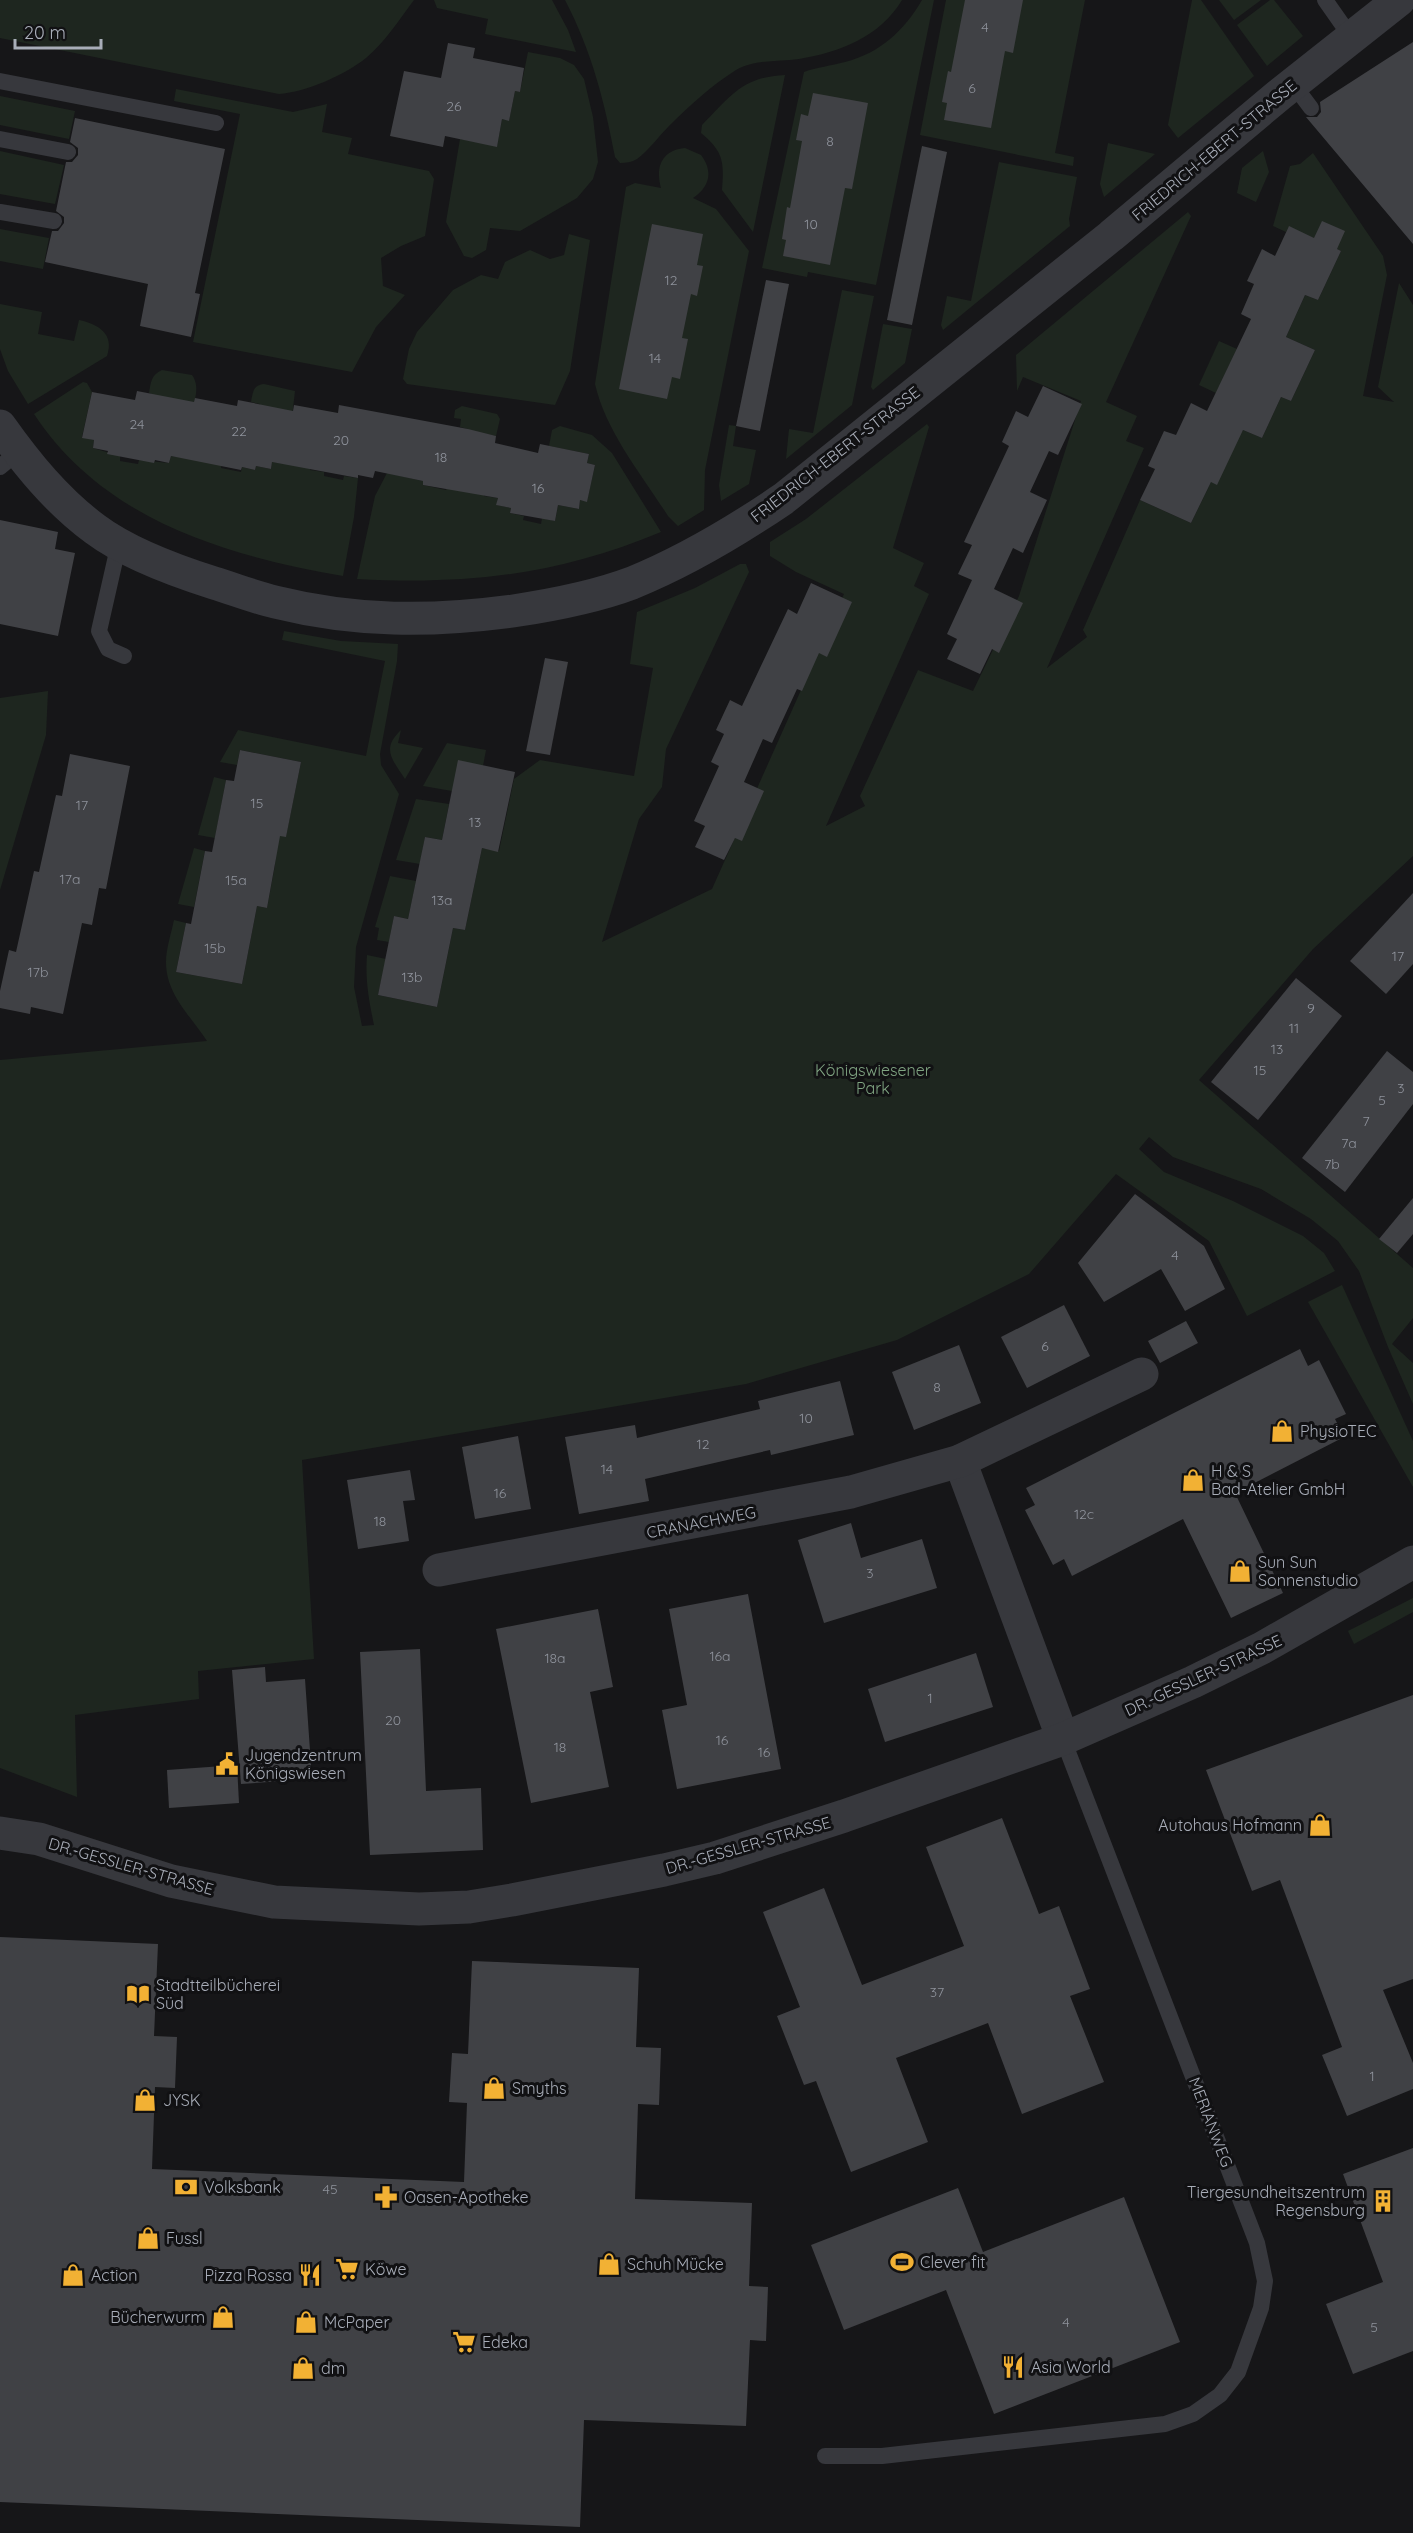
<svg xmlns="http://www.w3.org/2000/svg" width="1413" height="2533" font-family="Quicksand,sans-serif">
	<rect width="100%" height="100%" fill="#161618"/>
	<g fill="#1e261f">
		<path d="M0,0H414C399,20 385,42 366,58C345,75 306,92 279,94L0,38Z"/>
		<polygon points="434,0 552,0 568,30 576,52 485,34 488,19 437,8"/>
		<path d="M565,0H902C880,37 840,52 799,59C778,62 755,59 736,70C712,85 689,106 669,126C659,136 649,150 637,159C632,162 626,163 620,163L615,157C604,100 592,52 565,0Z"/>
		<path d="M922,0H934L876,285L808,272L807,277L762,268L804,72C817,67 831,66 845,62C880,53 904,31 922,0Z"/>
		<polygon points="946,0 1085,0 1055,153 1074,157 1073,166 920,135"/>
		<polygon points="1192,0 1201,0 1254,76 1178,138 1168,125"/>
		<polygon points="1219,0 1261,0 1234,20"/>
		<polygon points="1270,0 1274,0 1303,36 1267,66 1237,25"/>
		<polygon points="528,52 560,58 574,65 584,79 593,117 598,162 593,179 577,198 520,231 490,228 486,250 472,258 464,256 446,222 460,139 497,146 502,119 509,120 515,91 520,92"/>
		<path d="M785,75L753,232L722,190C724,162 724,152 701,133L702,125C731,96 742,77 785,75Z"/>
		<polygon points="176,89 293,112 327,104 322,132 352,138 348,154 429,171 434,179 425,236 401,246 381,258 383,286 405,295 376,327 352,372 193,342 240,114 174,101"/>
		<polygon points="0,96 75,111 69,139 0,125"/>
		<polygon points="1108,143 1155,154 1104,197 1100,184"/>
		<path d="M685,148L701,155C714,172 709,187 693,198L716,209L749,251L705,470L704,510L678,526L668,516C642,475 606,432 595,384L626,187L635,183L661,188C655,167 662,150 685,148Z"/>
		<polygon points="0,151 64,165 55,204 0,194"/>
		<polygon points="1263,151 1269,172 1256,202 1237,193 1242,168"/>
		<path d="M1313,153L1383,256L1387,275L1363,396L1394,402L1378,387L1399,283L1413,305V856L1313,949L1199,1080L1413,1268V1318L1392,1344L1413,1363V1404L1388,1347L1359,1271L1338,1241L1311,1219L1261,1189L1173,1157L1149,1137L1139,1149L1164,1172L1233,1201L1303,1236L1324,1253L1335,1271L1247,1316L1209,1241L1116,1174L1029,1274L897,1340L746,1384L302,1460L314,1659L198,1671L199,1699L75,1715L77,1797L0,1768V1060L207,1041C191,1016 166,995 166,962C166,949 171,934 174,920L186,923L176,972L242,984L257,906L267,908L275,865L276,835L286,836L301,762L240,750L237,765L220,762L238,730L366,756L385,661L282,640L284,631L341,641L398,644L397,661L380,754L381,765L399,794L356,947L354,987L362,1026L374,1025C369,1001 365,980 367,955L386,959L378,995L437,1007L453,928L465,930L482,848L499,851L514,779L540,760L634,776L653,668L630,664L637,612L695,588L740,564H746L749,572L666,749L662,787L639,819L602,942L712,889L844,594L796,572L770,556V542L806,519L927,424L929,427L893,548L924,563L914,586L929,594L826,826L865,806L860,796L918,670L973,691L1019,596L1081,401L1023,377L1017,391L1016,355L1188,212L1191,216L1106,402L1137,416L1126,441L1144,448L1047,668L1087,637L1083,630L1140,500L1191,523L1211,482L1243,430L1262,438L1281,397L1291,401L1315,350L1286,337L1305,295L1318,300L1341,251L1289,227L1286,232L1273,226L1290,166L1300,164Z"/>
		<polygon points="999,162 1077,177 1069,219 1070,226 943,330 941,325 947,296 971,301"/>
		<polygon points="0,229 49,238 43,269 0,261"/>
		<polygon points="569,234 590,240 570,371 555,405 407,384 403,379 409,349 417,332 453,290 481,275 498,279 505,262 530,250 550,259 564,255"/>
		<polygon points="842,290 874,296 852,405 786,459 789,429 813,433"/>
		<path d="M0,304L42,312L38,334L74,341L79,320C98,324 115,334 107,356L28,404L8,371L0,349Z"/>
		<polygon points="883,324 912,329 905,363 873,390 871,387"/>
		<polygon points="1219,341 1237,349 1216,393 1199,385"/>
		<path d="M162,370L192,375C200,386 195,399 192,411L149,393C151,382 151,375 162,370Z"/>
		<path d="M83,382L87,383L92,392L82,437L94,440L93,448L120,456V461L138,464L139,460L169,463L171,456L222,463L221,468L241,472L242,467L255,470L256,466L271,469L272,462L310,467V470L324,472V476L343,480L344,476L358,478L354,517L343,576C224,555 104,520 34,414Z"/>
		<path d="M264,384L295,391L292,417L259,411L260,404L251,402C253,392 253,385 264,384Z"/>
		<polygon points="462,406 497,414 500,419 496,436 481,433 467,434 468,429 460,427 461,419 454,418 455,410"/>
		<polygon points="729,425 736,426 733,446 756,450 749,484 721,501 719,485"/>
		<path d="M560,426L592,435L612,453L661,532C558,575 467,585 357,579L375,496L387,473L423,481V485L446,490L448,485L487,480L484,496L498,498L497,505L511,508L510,513L524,516L523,520L541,524L542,518L555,521L558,505L579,509L580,500L587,501L595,465L587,463L589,454L549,446L552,430Z"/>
		<polygon points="48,691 46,735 0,890 0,698"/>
		<path d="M401,730L398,743L423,748L405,779C392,759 381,749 401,730Z"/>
		<polygon points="447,743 486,750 483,766 452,791 423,786"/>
		<polygon points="214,777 226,780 215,838 198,835"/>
		<polygon points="416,799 449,804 442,840 425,837 420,864 396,860"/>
		<polygon points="194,848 205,851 194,907 178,904"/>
		<polygon points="390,876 416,881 408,919 394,916 389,942 377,940 379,928 375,927"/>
		<polygon points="1342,1285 1413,1441 1413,1487 1308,1302"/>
		<polygon points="1413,1598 1413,1612 1354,1644 1348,1631"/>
	</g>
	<g fill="#404145">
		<polygon points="965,0 1023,0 1013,53 1005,51 991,128 944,120 947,103 942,102 948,71 951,72"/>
		<polygon points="1413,42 1413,244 1306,117 1317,117 1321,112 1320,102"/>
		<polygon points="448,43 475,48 473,58 524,68 520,92 515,91 509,121 502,119 497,147 445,136 443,147 390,136 404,71 441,78"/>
		<polygon points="813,93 868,103 852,189 845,188 830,265 783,256 786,240 782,239 787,207 790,208 802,141 796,140 801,114 808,116"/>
		<polygon points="75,118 225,149 195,293 200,294 191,337 140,326 148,284 45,262 52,231 58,231 64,223 64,217 56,211 66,162 72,162 78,155 78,148 70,142"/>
		<polygon points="922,146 947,152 912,325 887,320"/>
		<polygon points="1322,221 1345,231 1337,249 1341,251 1318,300 1305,295 1286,337 1315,350 1291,401 1281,397 1262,438 1243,430 1217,485 1211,482 1191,523 1140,500 1155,469 1148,466 1164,431 1176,435 1191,403 1207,411 1251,319 1241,314 1254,284 1247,281 1262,249 1275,256 1289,226 1314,238"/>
		<polygon points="652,224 703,234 697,265 703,266 697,296 691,294 682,338 688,339 680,379 672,377 667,399 619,389"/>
		<polygon points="766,280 789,284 760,431 736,426"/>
		<polygon points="1043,386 1082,404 1058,455 1049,451 1030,492 1047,500 1023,553 1013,548 994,589 1023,603 999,653 992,649 980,674 947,659 957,639 947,634 972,580 958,574 972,545 964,542 1009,446 1002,442 1016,411 1028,417"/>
		<polygon points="137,391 194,402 195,398 237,406 238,400 293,411 294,405 338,413 339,405 468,429 496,436 495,443 538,453 540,444 589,454 587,463 595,465 587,502 580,500 579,509 558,505 555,521 510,513 511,508 496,505 498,498 423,485 423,481 375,471 373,478 358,475 358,478 272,462 271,469 256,466 255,470 242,467 241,470 171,456 169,463 155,460 154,463 107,454 108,451 93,448 94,440 82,438 92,392 135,400"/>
		<polygon points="0,520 58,532 55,549 75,553 58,636 0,624"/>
		<polygon points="811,583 852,602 827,657 819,653 802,691 797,689 772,743 763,739 744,782 764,791 742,841 735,838 724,860 695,847 705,826 694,821 719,766 711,762 724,734 716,730 730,700 742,706 788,609 797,614"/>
		<polygon points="545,658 568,662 550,755 526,751"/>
		<polygon points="240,750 301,762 286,837 280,836 267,908 257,906 242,984 176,972 186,923 191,924 205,851 212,852 226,780 234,781"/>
		<polygon points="70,754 130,766 106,889 99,888 92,925 82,923 63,1014 31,1007 30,1014 0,1008 0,991 9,950 16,952 34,871 39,872 56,795 62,796"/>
		<polygon points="458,760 515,772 498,852 482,848 465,930 453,928 437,1007 378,995 394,916 408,919 425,837 442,840"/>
		<polygon points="1413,893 1413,964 1386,994 1350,961"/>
		<polygon points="1296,978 1342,1016 1258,1120 1211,1082"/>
		<polygon points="1387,1051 1413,1072 1413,1104 1345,1192 1302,1158"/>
		<polygon points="1135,1194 1204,1246 1225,1289 1185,1311 1161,1269 1104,1302 1078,1263"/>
		<polygon points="1413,1198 1413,1234 1397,1253 1379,1239"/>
		<polygon points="1064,1305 1090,1356 1027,1388 1001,1337"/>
		<polygon points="1186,1321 1198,1343 1160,1363 1148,1341"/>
		<polygon points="959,1345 981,1403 914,1430 892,1372"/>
		<polygon points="1300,1349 1308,1366 1319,1360 1346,1414 1335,1419 1344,1437 1235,1493 1283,1593 1231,1618 1183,1519 1072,1576 1064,1559 1053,1565 1025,1510 1035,1505 1026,1488"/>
		<polygon points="840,1381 854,1435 771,1455 770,1450 645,1479 649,1501 579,1514 565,1437 635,1425 637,1438 760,1409 758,1401"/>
		<polygon points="518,1436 531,1509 475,1519 462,1447"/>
		<polygon points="410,1470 415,1500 403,1501 409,1541 358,1549 347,1480"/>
		<polygon points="851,1523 861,1558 922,1539 937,1588 824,1623 798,1540"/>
		<polygon points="748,1594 781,1769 677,1789 662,1710 687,1705 669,1609"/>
		<polygon points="598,1609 613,1687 590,1692 609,1787 531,1803 496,1629"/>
		<polygon points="420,1649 426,1791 481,1788 483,1850 370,1855 360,1652"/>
		<polygon points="976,1653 993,1707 885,1742 868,1689"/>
		<polygon points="265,1667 266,1682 305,1679 312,1779 241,1784 232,1670"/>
		<polygon points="1413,1695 1413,1979 1383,1990 1413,2063 1413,2089 1347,2116 1322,2055 1342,2047 1280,1880 1252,1891 1206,1770"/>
		<polygon points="237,1765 239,1803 169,1808 167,1770"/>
		<polygon points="1002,1818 1039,1914 1059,1906 1090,1989 1070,1996 1104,2082 1022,2114 988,2023 896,2058 928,2142 851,2172 816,2081 804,2085 777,2016 800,2007 763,1912 824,1888 862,1985 964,1946 926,1847"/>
		<polygon points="0,1937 158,1944 154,2036 177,2037 175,2088 155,2087 152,2169 464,2182 467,2103 449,2102 452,2053 468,2054 472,1961 639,1968 636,2047 661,2048 659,2105 638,2104 635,2199 752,2203 749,2286 768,2287 766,2341 750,2340 746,2426 584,2420 580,2527 0,2502"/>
		<polygon points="1413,2148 1413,2351 1353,2374 1326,2304 1383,2282 1343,2174"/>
		<polygon points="958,2188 983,2252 1124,2197 1180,2342 994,2414 946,2290 844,2330 811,2245"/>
	</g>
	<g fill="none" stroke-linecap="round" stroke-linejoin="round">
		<g stroke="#37383d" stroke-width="16">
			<polyline points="1325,0 1351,37"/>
			<polyline points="0,81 216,123"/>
			<polyline points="1293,84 1311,108"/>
			<polyline points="0,139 68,152"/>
			<polyline points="0,212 54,221"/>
			<polyline points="0,467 18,452"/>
			<polyline points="119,543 99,631 108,649 124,656"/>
			<polyline points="825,2456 882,2456 1165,2424 1193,2414 1220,2395 1238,2372 1261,2308 1265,2281 1257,2243 1063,1739"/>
		</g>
		<g stroke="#37383d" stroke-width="33">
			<path d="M0,426C27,464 57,501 95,529C127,553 176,571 214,583C234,589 254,597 275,602C356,622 431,622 513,611C553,605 595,597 632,583C686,561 736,531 783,499L1111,236L1279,95L1399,0"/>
			<polyline points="960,1461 1063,1739"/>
			<polyline points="439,1570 851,1492 960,1461 1142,1374"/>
		</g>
		<polyline stroke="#37383d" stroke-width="33" points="0,1833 39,1839 171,1881 274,1902 419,1909 469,1907 512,1900 664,1870 715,1858 844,1816 1063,1739 1193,1682 1262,1648 1413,1562"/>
	</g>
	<defs>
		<g id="shop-bare" transform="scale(1.8)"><path d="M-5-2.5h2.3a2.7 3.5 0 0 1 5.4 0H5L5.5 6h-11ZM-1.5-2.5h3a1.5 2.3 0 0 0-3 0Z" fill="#f2b134" stroke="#111113" stroke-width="2.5" paint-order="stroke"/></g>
		<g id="civic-bare" transform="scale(1.8)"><path d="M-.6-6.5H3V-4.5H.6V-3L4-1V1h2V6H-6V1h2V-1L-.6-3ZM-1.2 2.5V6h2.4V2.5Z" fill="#f2b134" stroke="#111113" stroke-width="2.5" paint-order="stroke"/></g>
		<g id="library-bare" transform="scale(1.8)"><path d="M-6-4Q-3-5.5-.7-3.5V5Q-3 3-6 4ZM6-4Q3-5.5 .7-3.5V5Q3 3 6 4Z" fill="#f2b134" stroke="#111113" stroke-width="2.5" paint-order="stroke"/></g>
		<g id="bank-bare" transform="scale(1.8)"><path d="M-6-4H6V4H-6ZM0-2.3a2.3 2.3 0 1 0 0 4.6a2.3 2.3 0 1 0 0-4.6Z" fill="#f2b134" stroke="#111113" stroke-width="2.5" paint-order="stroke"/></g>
		<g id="pharmacy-bare" transform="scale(1.8)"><path d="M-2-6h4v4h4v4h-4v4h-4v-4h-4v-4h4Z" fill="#f2b134" stroke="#111113" stroke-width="2.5" paint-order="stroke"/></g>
		<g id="building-bare" transform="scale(1.8)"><path d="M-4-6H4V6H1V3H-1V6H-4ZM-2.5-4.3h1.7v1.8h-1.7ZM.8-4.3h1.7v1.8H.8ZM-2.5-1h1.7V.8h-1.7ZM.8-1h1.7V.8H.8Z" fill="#f2b134" stroke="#111113" stroke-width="2.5" paint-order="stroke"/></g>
		<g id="stadium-bare" transform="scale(1.8)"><path d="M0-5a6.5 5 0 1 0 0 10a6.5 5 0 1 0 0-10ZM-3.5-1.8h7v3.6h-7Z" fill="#f2b134" stroke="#111113" stroke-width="2.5" paint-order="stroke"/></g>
		<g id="supermarket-bare" transform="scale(1.8)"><path d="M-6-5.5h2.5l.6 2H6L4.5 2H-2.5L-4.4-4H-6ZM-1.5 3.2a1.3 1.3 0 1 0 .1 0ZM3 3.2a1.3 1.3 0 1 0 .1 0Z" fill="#f2b134" stroke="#111113" stroke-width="2.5" paint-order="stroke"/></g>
		<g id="restaurant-bare" transform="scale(1.8)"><path d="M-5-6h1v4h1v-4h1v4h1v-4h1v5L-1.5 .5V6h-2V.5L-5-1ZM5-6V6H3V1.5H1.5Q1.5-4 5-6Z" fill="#f2b134" stroke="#111113" stroke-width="2.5" paint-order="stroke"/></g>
	</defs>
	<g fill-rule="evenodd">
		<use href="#shop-bare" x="1282" y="1431"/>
		<use href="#shop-bare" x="1193" y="1480"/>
		<use href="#shop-bare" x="1240" y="1571"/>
		<use href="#civic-bare" x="227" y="1764"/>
		<use href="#shop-bare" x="1320" y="1825"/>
		<use href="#library-bare" x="138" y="1994"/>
		<use href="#shop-bare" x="494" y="2088"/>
		<use href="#shop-bare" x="145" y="2100"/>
		<use href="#bank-bare" x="186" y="2187"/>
		<use href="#pharmacy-bare" x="386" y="2197"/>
		<use href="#building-bare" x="1383" y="2201"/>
		<use href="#shop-bare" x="148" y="2238"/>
		<use href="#stadium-bare" x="902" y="2262"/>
		<use href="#shop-bare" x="609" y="2264"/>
		<use href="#supermarket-bare" x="347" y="2269"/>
		<use href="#shop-bare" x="73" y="2275"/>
		<use href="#restaurant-bare" x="310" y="2275"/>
		<use href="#shop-bare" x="223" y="2317"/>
		<use href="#shop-bare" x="306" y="2322"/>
		<use href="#supermarket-bare" x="464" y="2342"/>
		<use href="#restaurant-bare" x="1013" y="2367"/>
		<use href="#shop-bare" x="303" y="2368"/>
	</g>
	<g text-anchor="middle" stroke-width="6" stroke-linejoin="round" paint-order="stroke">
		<g font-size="14" fill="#8e929b">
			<text x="985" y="32">4</text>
			<text x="972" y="93">6</text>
			<text x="454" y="111">26</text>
			<text x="830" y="146">8</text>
			<text x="811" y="229">10</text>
			<text x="671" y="285">12</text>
			<text x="655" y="363">14</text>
			<text x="137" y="429">24</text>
			<text x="239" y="436">22</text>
			<text x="341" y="445">20</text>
			<text x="441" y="462">18</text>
			<text x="538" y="493">16</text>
			<text x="257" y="808">15</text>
			<text x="82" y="810">17</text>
			<text x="475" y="827">13</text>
			<text x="70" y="884">17a</text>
			<text x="236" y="885">15a</text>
			<text x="442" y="905">13a</text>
			<text x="215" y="953">15b</text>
			<text x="1398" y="961">17</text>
			<text x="38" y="977">17b</text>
			<text x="412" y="982">13b</text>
			<text x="1311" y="1013">9</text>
			<text x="1294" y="1033">11</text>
			<text x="1277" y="1054">13</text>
			<text x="1260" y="1075">15</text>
			<text x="1401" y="1093">3</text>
			<text x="1382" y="1105">5</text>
			<text x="1366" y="1126">7</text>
			<text x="1349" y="1148">7a</text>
			<text x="1332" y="1169">7b</text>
			<text x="1175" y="1260">4</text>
			<text x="1045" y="1351">6</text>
			<text x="937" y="1392">8</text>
			<text x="806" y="1423">10</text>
			<text x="703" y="1449">12</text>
			<text x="607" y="1474">14</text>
			<text x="500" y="1498">16</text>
			<text x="1084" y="1519">12c</text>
			<text x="380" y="1526">18</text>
			<text x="870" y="1578">3</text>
			<text x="720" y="1661">16a</text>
			<text x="555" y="1663">18a</text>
			<text x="930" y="1703">1</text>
			<text x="393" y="1725">20</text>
			<text x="722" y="1745">16</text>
			<text x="560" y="1752">18</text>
			<text x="764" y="1757">16</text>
			<text x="937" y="1997">37</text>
			<text x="1372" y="2081">1</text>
			<text x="330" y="2194">45</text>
			<text x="1066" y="2327">4</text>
			<text x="1374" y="2332">5</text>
		</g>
		<g font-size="16" fill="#a8adb8" stroke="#111113">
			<text transform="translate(1214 150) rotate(-40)" y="6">FRIEDRICH-EBERT-STRASSE</text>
			<text transform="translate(835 454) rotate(-38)" y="6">FRIEDRICH-EBERT-STRASSE</text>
			<text transform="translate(701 1522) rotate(-11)" y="6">CRANACHWEG</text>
			<text transform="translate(1203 1675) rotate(-25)" y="6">DR.-GESSLER-STRASSE</text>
			<text transform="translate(748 1845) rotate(-16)" y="6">DR.-GESSLER-STRASSE</text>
			<text transform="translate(131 1866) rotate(16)" y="6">DR.-GESSLER-STRASSE</text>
			<text transform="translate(1211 2122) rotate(69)" y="6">MERIANWEG</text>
		</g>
		<g font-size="16" fill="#7fa381" stroke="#111113">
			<text x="873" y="1076">Königswiesener<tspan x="873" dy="18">Park</tspan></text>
		</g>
		<g font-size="16" fill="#a8adb8" stroke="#111113" text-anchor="start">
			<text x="1300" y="1437">PhysioTEC</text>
			<text x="1211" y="1477">H &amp; S<tspan x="1211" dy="18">Bad-Atelier GmbH</tspan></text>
			<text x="1258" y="1568">Sun Sun<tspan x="1258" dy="18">Sonnenstudio</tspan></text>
			<text x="245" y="1761">Jugendzentrum<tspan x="245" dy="18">Königswiesen</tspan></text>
			<text x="1302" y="1831" text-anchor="end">Autohaus Hofmann</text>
			<text x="156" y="1991">Stadtteilbücherei<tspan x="156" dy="18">Süd</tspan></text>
			<text x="512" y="2094">Smyths</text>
			<text x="163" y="2106">JYSK</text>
			<text x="204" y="2193">Volksbank</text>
			<text x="1365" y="2198" text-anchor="end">Tiergesundheitszentrum<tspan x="1365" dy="18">Regensburg</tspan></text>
			<text x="404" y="2203">Oasen-Apotheke</text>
			<text x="166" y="2244">Fussl</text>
			<text x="920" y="2268">Clever fit</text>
			<text x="627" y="2270">Schuh Mücke</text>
			<text x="365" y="2275">Köwe</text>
			<text x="91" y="2281">Action</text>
			<text x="292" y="2281" text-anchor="end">Pizza Rossa</text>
			<text x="205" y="2323" text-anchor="end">Bücherwurm</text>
			<text x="324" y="2328">McPaper</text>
			<text x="482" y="2348">Edeka</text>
			<text x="1031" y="2373">Asia World</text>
			<text x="321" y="2374">dm</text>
		</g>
	</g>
	<path d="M15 39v9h86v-9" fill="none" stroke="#a8adb8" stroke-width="3"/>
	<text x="24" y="39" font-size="18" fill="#a8adb8" stroke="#111113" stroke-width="4.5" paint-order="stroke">20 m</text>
</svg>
